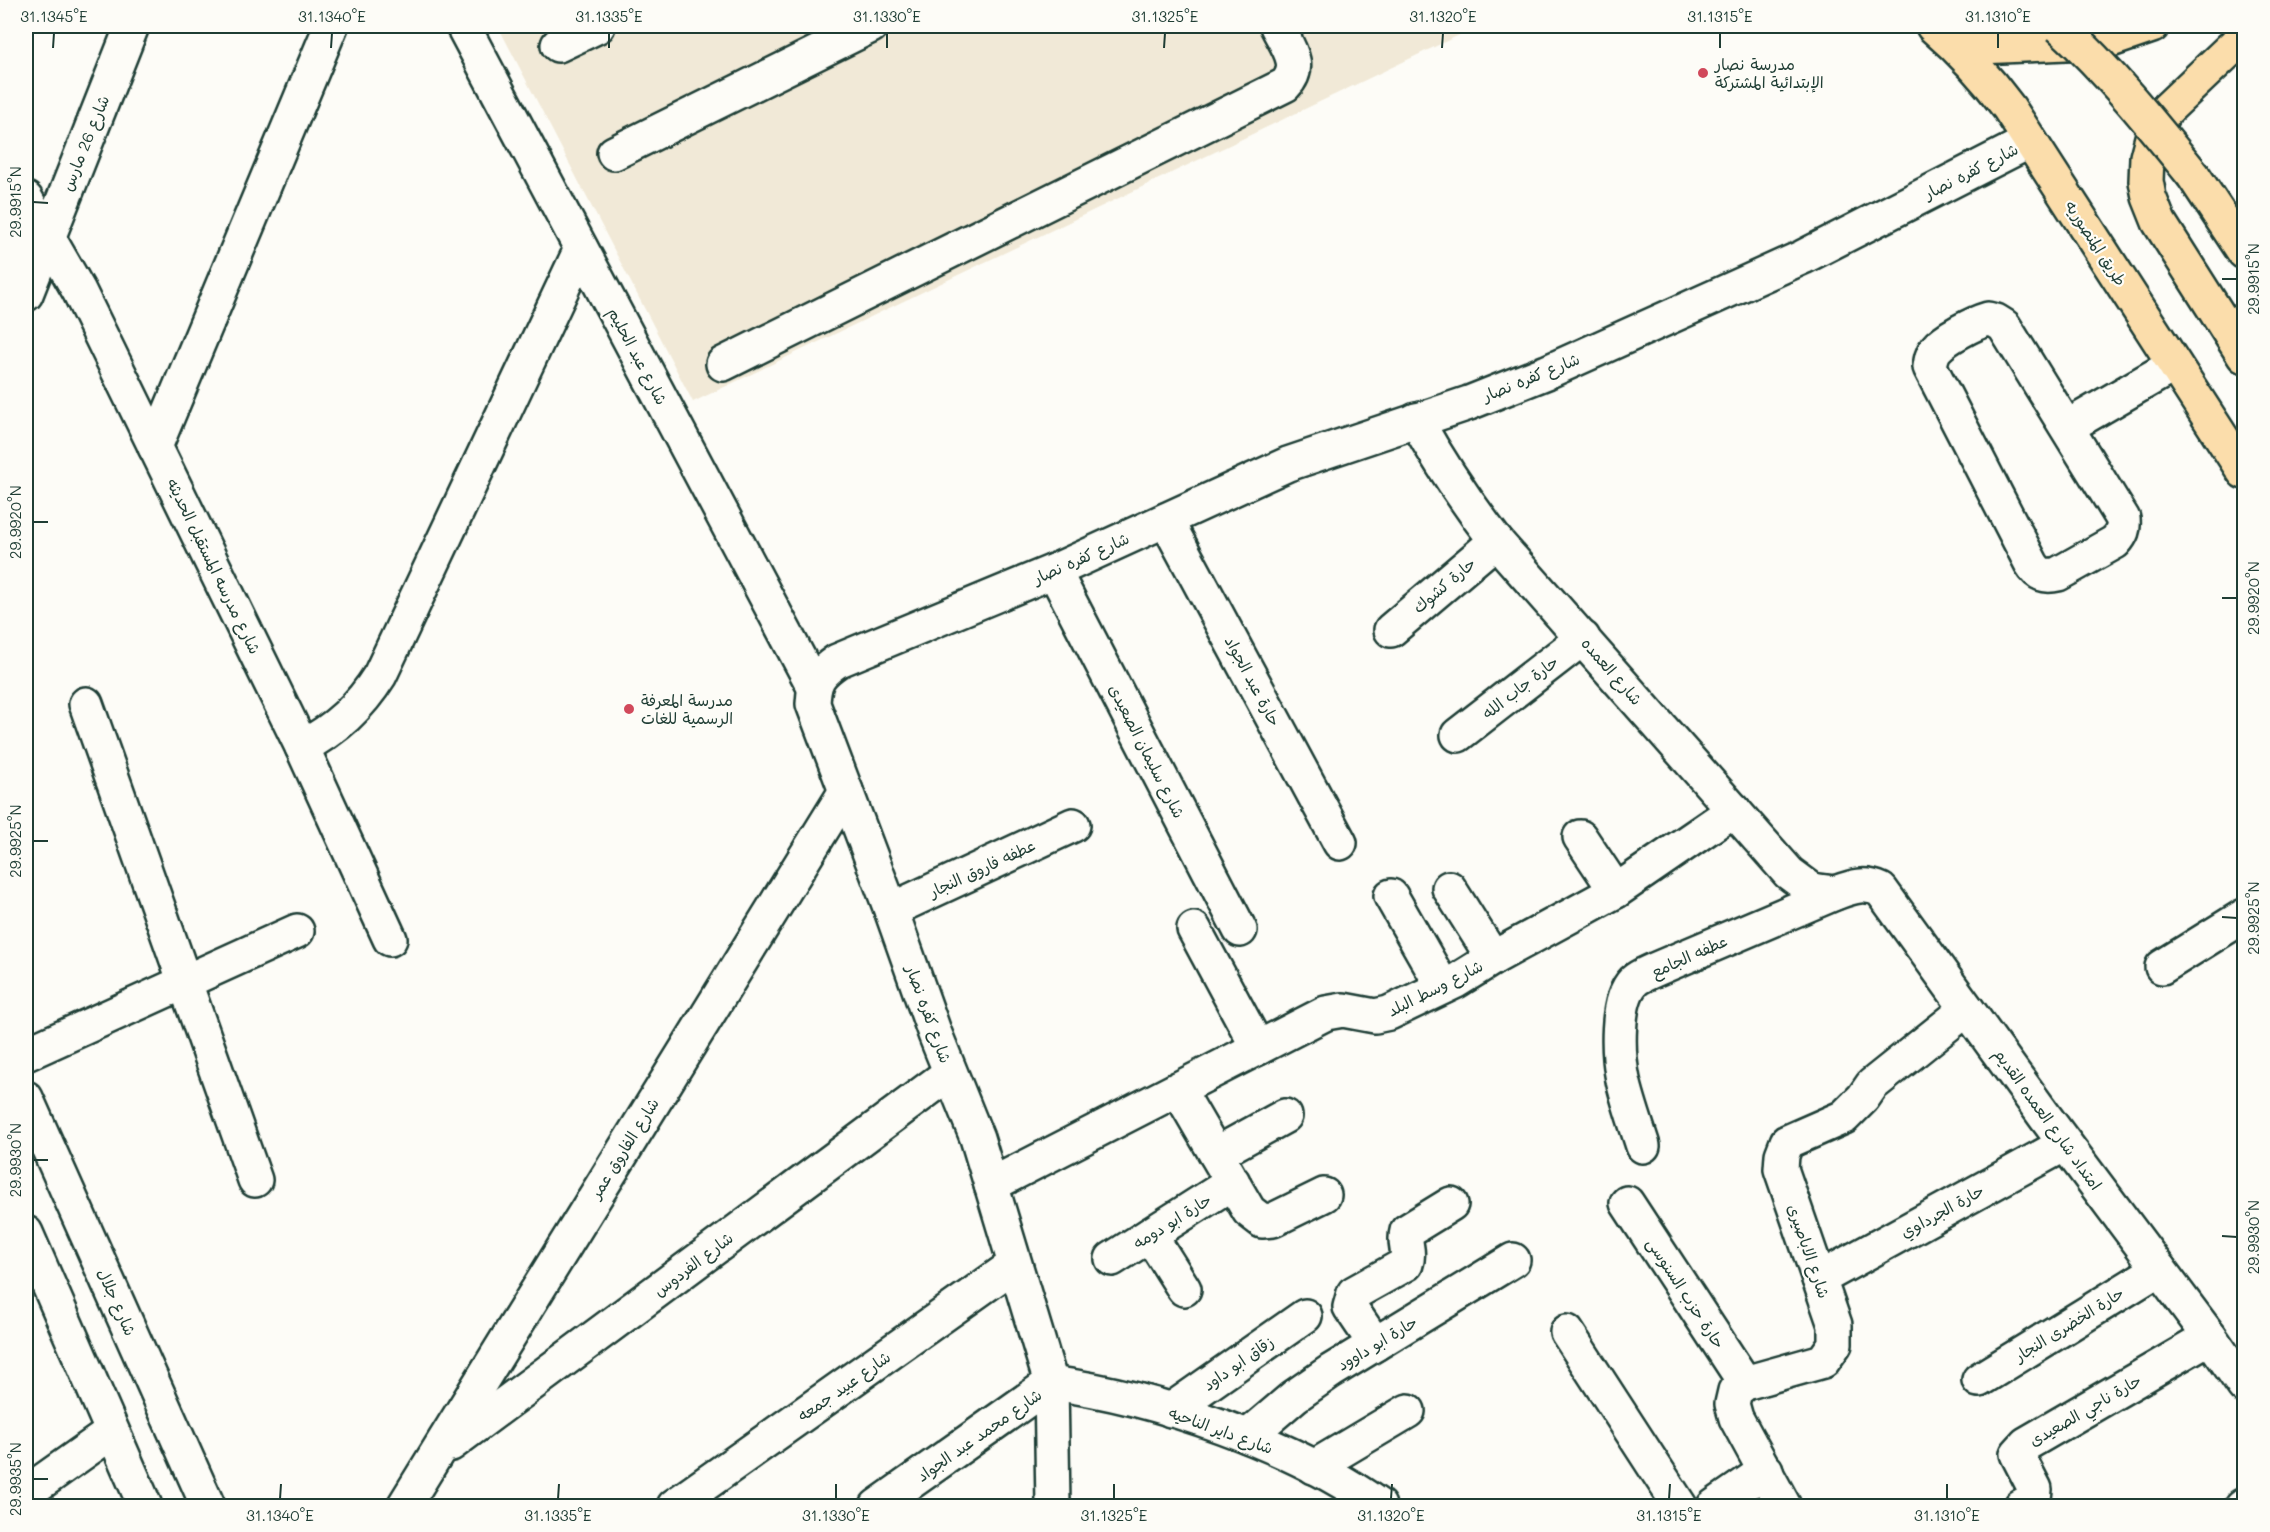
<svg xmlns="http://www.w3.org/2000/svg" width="2270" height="1532" font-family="Mali,'Playpen Sans Arabic',sans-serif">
	<rect width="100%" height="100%" fill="#fdfcf7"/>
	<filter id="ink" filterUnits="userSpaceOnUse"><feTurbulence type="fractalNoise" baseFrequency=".0167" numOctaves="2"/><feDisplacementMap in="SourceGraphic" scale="12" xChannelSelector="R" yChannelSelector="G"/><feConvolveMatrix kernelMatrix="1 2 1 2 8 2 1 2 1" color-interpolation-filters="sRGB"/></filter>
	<g filter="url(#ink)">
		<polygon fill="#f1e9d7" points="498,26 1478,26 693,402"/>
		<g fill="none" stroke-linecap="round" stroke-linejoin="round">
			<g stroke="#1f3d34" stroke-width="38">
				<g id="minor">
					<polyline points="463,26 814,687"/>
					<polyline points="558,45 598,26"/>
					<polyline points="614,153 871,26"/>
					<polyline points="26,199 79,291 302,747 390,939"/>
					<polyline points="26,294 132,26"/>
					<path d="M1988,319L1996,321L2004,326L2123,519C2124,529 2122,534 2115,542L2058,574C2045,577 2038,575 2031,563L1930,367C1931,360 1932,354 1936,349C1945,338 1974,323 1988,319Z"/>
					<path d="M723,364L1285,85C1304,66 1287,46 1277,26"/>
					<path d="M1416,420C1440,463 1466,502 1496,541L1789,873L1812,890L1835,893"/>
					<polyline points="2067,427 2174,365"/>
					<polyline points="155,447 331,26"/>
					<polyline points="1166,520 1340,843"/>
					<polyline points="1054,571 1240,930"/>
					<polyline points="1391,630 1496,541"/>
					<polyline points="86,704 255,1180"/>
					<polyline points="1458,735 1583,638"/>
					<path d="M302,747C336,729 360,707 380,675L581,249"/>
					<polyline points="1580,837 1616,891"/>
					<polyline points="1449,888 1493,958"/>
					<polyline points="1391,896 1443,987"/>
					<polyline points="891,910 1073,825"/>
					<polyline points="1194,929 1258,1048"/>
					<polyline points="2162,967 2244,916"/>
					<polyline points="26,1054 297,931"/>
					<polyline points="1178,1089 1249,1211 1262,1221 1273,1220 1324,1195"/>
					<polyline points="26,1098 208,1506"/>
					<path d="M1643,1146C1636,1124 1628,1102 1623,1080C1618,1055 1615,1000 1634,981C1639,976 1648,973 1654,970L1835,893C1852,887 1864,882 1881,890L2046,1118L2210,1337L2244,1386"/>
					<polyline points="1216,1154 1285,1116"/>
					<polyline points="991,1185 1326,1013 1343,1010 1375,1016 1389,1013 1456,981 1493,958 1616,891 1734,810"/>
					<polyline points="1627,1203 1745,1383"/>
					<polyline points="26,1233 145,1506"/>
					<polyline points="1150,1235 1184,1289"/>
					<polyline points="1112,1259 1233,1182"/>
					<polyline points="1819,1279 2065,1144"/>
					<polyline points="1567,1332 1680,1506"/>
					<path d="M1375,1344L1350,1307L1354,1293L1406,1264C1411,1250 1403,1245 1407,1231L1451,1204"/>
					<polyline points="1979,1380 2159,1269"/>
					<path d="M1051,1383C1156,1397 1293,1444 1379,1506"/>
					<polyline points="1171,1410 1305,1316"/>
					<polyline points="1248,1436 1295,1396 1331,1371 1513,1260"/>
					<polyline points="451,1444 950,1073"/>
					<polyline points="1314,1467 1408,1411"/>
					<polyline points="26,1493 112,1432"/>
					<polyline points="404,1506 846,791"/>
					<polyline points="674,1506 1014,1265"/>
					<polyline points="877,1506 1051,1383"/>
					<path d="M1053,1506L1051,1383L977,1138L935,1034L891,910L813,704C814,681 818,674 837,661L1054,571L1288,464L1469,403L1547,372L1803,257L2030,141"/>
					<polyline points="1714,1506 1766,1470"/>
					<polyline points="1784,1506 1736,1418 1732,1404 1735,1391 1745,1383 1823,1361 1835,1344 1835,1325 1781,1169 1782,1155 1787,1142 1844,1117 1863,1098 1872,1085 1967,1009"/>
					<polyline points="2021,1506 2034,1499 2035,1489 2017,1454 2026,1444 2210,1337"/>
					<polyline points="2242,1506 2244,1505"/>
				</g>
			</g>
			<g stroke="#1f3d34" stroke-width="38">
				<g id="major">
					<path d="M1933,26C1962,51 1986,77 2009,108L2244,472"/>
					<polyline points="2244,36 2164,112 2153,134 2147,157 2146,181 2149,197 2159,222 2244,356"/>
					<polyline points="1958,48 2108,41 2152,26"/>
					<polyline points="2193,175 2244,252"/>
				</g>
			</g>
			<use href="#minor" stroke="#fdfcf7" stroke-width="33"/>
			<use href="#major" stroke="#fbddab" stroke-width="33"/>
			<g stroke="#1f3d34" stroke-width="38" stroke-linecap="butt">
				<path id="major-bridge" d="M2060,26C2109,71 2151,123 2193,175"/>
			</g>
			<use href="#major-bridge" stroke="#fbddab" stroke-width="33"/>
		</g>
	</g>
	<path fill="none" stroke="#1f3d34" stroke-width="2" d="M53,48L54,33M331,48L332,33M609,48V33M887,48V33M1164,48L1165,33M1442,48L1443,33M1720,48V33M1998,48V33M33,202L48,203M2222,279H2237M33,522H48M2222,598H2237M33,841H48M2222,917L2237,918M33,1160H48M2222,1236L2237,1237M33,1479H48M280,1499L281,1484M558,1499L559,1484M836,1499V1484M1114,1499V1484M1391,1499L1392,1484M1669,1499L1670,1484M1947,1499V1484"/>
	<g fill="#d1495b" stroke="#fdfcf7" stroke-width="2">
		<circle cx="1703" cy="73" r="6"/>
		<circle cx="629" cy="709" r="6"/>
	</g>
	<g text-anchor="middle" stroke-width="4.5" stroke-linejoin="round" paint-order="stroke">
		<g font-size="16" fill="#1f3d34" stroke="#fdfcf7" text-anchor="start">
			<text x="1715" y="70">مدرسة نصار<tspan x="1715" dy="18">الإبتدائية المشتركة</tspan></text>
			<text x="641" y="706">مدرسة المعرفة<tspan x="641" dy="18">الرسمية للغات</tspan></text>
		</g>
		<g font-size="16" fill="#1f3d34" stroke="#fdfcf7">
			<text transform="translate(85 143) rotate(-68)" y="6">شارع 26 مارس</text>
			<text transform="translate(1971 171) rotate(-27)" y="6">شارع كفره نصار</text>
			<text transform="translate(2096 243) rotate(57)" y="6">طريق المنصوريه</text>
			<text transform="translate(638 356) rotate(62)" y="6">شارع عبد الحليم</text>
			<text transform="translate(1531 377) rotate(-22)" y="6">شارع كفره نصار</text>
			<text transform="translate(1081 558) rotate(-24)" y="6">شارع كفره نصار</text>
			<text transform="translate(214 566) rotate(64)" y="6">شارع مدرسه المستقبل الحديثه</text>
			<text transform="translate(1444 585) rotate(-40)" y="6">حارة كشوك</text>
			<text transform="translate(1612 671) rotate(49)" y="6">شارع العمده</text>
			<text transform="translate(1253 681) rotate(62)" y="6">حارة عبد الجواد</text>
			<text transform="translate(1520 687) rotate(-38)" y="6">حارة جاب الله</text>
			<text transform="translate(1147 751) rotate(63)" y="6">شارع سليمان الصعيدى</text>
			<text transform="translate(982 868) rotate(-25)" y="6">عطفه فاروق النجار</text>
			<text transform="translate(1689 956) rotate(-24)" y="6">عطفه الجامع</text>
			<text transform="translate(1435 988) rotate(-27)" y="6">شارع وسط البلد</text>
			<text transform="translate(929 1014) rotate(70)" y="6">شارع كفره نصار</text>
			<text transform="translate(2048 1119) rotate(54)" y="6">امتداد شارع العمده القديم</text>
			<text transform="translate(624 1148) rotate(-58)" y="6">شارع الفاروق عمر</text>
			<text transform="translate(1942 1211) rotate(-29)" y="6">حارة الجرداوي</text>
			<text transform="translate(1172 1221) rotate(-32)" y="6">حارة ابو دومه</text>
			<text transform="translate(1809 1251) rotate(71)" y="6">شارع الاباصيرى</text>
			<text transform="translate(693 1264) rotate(-37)" y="6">شارع الفردوس</text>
			<text transform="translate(1686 1293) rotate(57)" y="6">حارة حزب السنوسى</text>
			<text transform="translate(117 1302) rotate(66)" y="6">شارع جلال</text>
			<text transform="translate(2069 1324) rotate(-32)" y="6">حارة الخضرى النجار</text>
			<text transform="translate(1377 1343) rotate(-31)" y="6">حارة ابو داوود</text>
			<text transform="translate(1238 1363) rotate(-35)" y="6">زقاق ابو داود</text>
			<text transform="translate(844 1386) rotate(-35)" y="6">شارع عبيد جمعه</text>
			<text transform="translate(2085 1410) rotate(-30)" y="6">حارة ناجي الصعيدى</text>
			<text transform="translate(1221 1430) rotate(20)" y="6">شارع داير الناحيه</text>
			<text transform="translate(979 1435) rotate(-35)" y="6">شارع محمد عبد الجواد</text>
		</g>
	</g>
	<rect width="2270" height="1532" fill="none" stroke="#fdfcf7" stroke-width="66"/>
	<rect x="33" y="33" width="2204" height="1466" fill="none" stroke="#1f3d34" stroke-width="2"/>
	<g font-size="15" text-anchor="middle" fill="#1f3d34">
		<text x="54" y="22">31.1345°E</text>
		<text x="332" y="22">31.1340°E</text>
		<text x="609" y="22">31.1335°E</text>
		<text x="887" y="22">31.1330°E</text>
		<text x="1165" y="22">31.1325°E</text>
		<text x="1443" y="22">31.1320°E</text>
		<text x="1720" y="22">31.1315°E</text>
		<text x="1998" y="22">31.1310°E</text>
		<text transform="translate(16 202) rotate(-90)" y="5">29.9915°N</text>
		<text transform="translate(2254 279) rotate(-90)" y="5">29.9915°N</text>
		<text transform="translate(16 522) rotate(-90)" y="5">29.9920°N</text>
		<text transform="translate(2254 598) rotate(-90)" y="5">29.9920°N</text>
		<text transform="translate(16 841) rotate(-90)" y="5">29.9925°N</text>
		<text transform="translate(2254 918) rotate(-90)" y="5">29.9925°N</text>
		<text transform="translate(16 1160) rotate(-90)" y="5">29.9930°N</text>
		<text transform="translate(2254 1237) rotate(-90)" y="5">29.9930°N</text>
		<text transform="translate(16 1479) rotate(-90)" y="5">29.9935°N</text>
		<text x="280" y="1521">31.1340°E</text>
		<text x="558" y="1521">31.1335°E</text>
		<text x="836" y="1521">31.1330°E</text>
		<text x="1114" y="1521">31.1325°E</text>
		<text x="1391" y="1521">31.1320°E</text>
		<text x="1669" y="1521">31.1315°E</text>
		<text x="1947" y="1521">31.1310°E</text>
	</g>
</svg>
